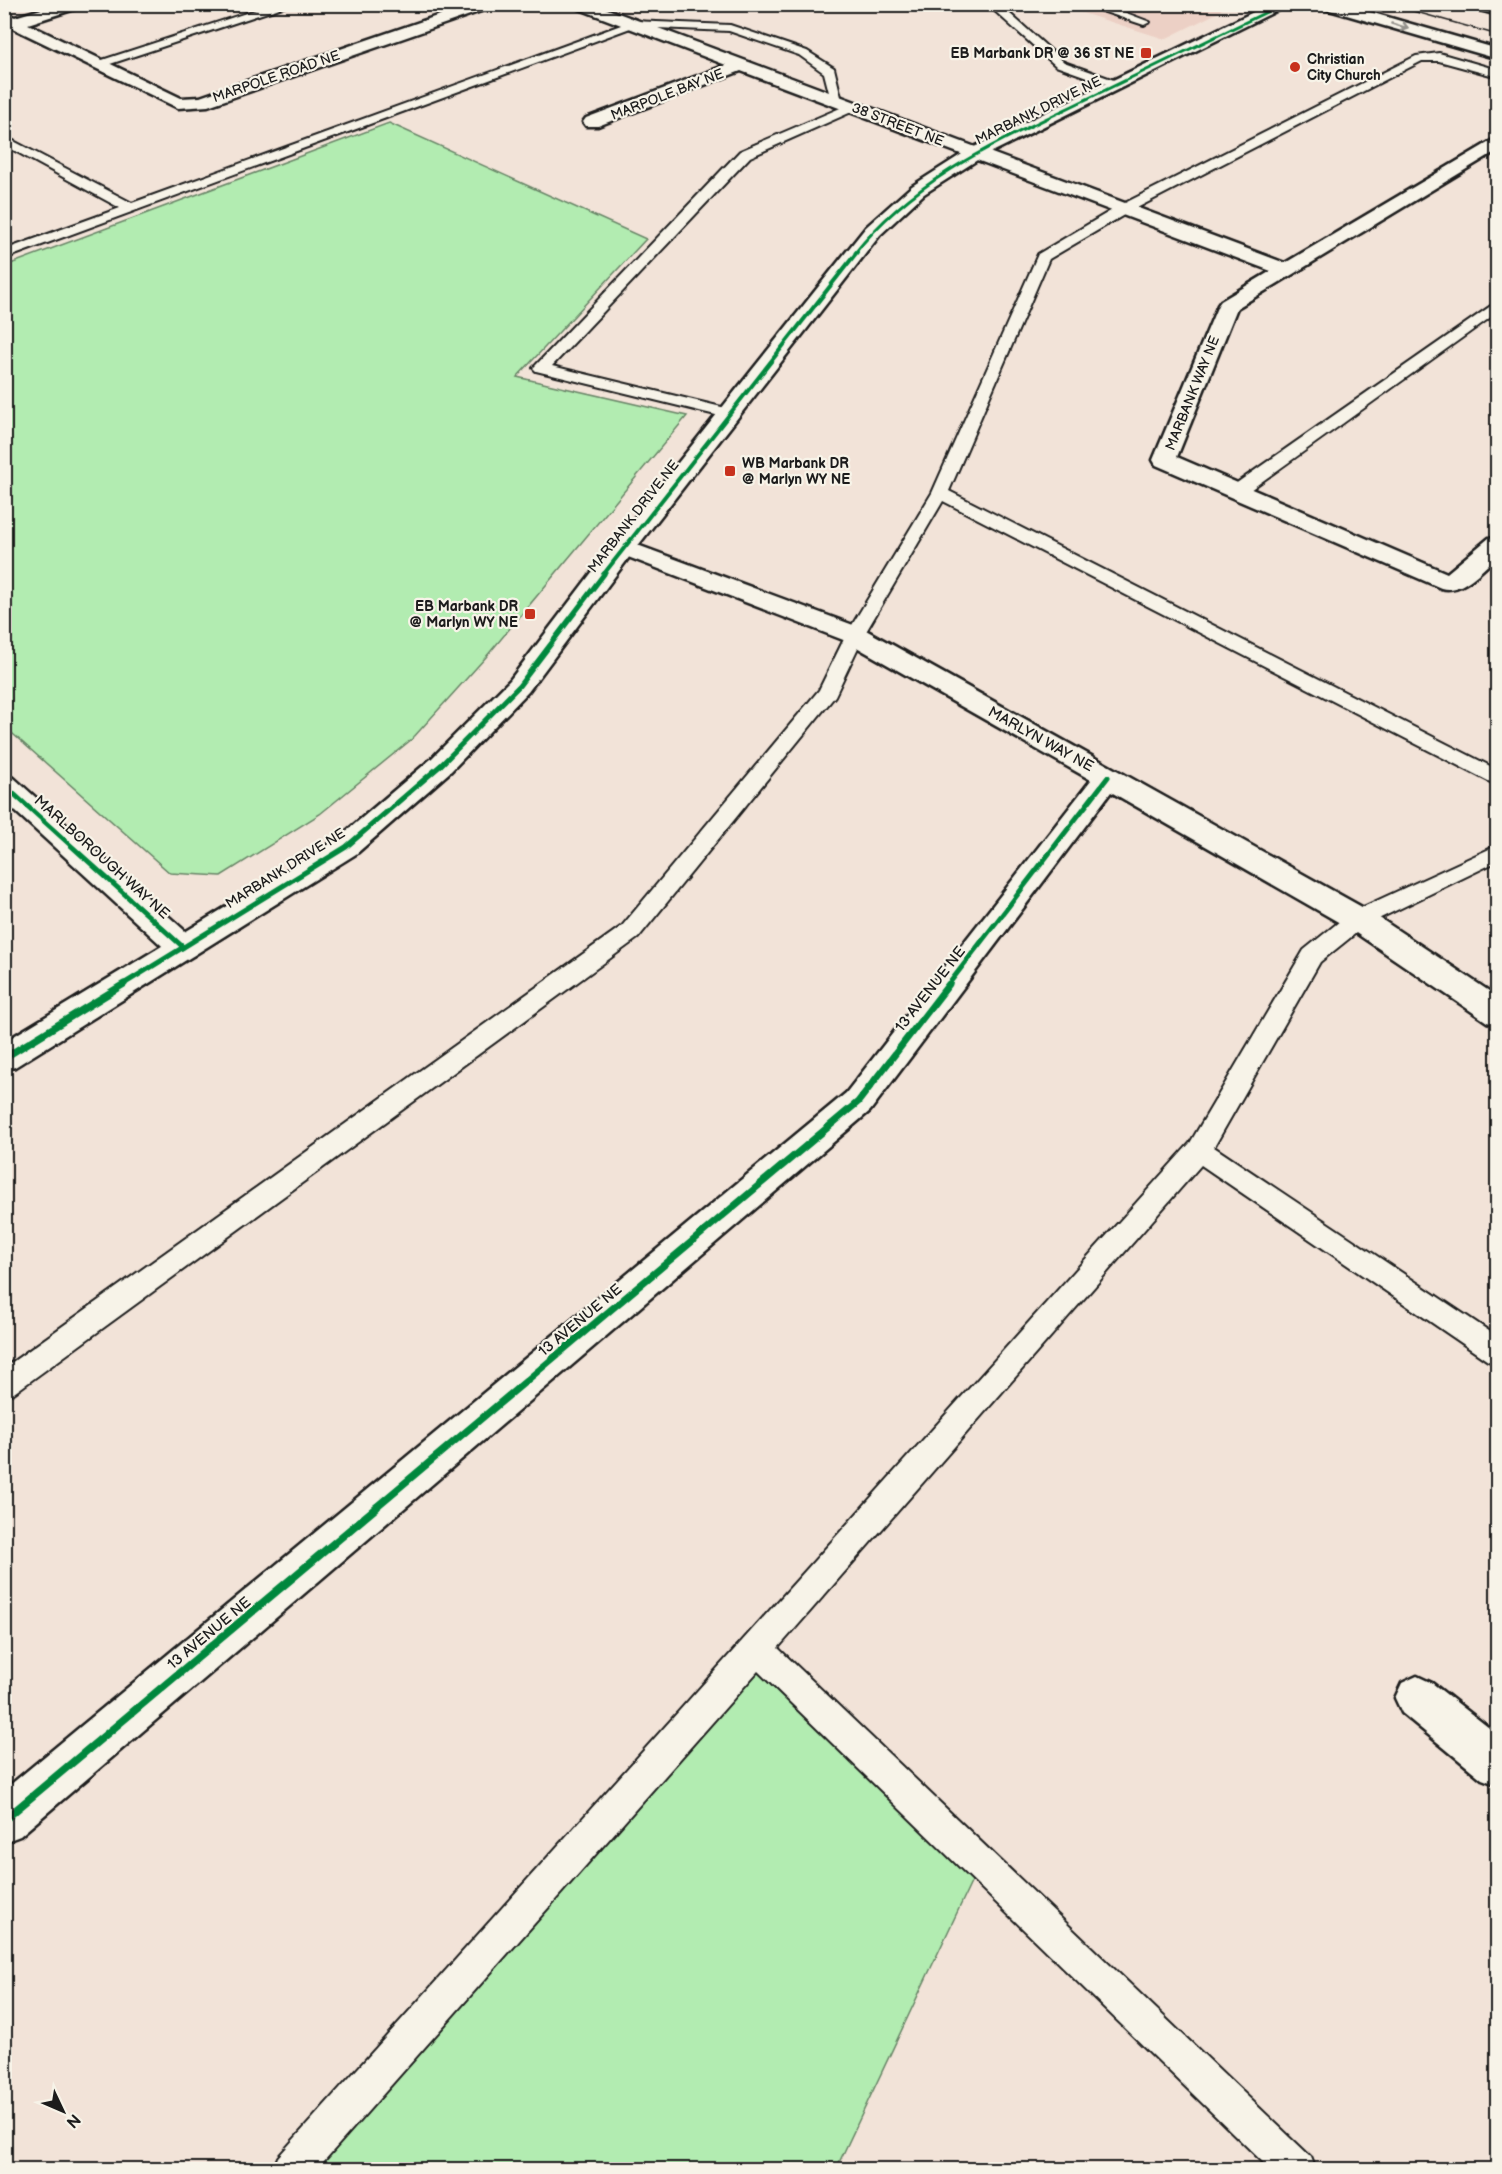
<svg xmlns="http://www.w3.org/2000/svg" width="1502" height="2174" font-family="'Balsamiq Sans',sans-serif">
	<rect width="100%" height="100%" fill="#f2e3d8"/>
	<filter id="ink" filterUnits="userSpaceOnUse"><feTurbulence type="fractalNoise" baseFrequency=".0167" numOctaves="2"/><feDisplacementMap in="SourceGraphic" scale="12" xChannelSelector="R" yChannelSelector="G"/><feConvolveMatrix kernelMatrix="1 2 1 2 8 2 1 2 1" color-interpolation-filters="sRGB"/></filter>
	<g filter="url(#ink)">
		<polygon fill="#ecd0c5" points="1057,5 1225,5 1219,12 1165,39"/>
		<g fill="#b2ecb1" stroke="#678466" stroke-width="1.5">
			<polygon points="389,123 646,239 517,377 687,416 486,657 412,739 320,814 221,876 170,873 5,727 5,266"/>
			<polygon points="757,1649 980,1864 836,2169 291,2170"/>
		</g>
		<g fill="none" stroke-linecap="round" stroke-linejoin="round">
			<g stroke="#1c1c1c" stroke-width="4">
				<g id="lane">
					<polygon points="274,4 292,4 101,67 93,67 91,65 93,63"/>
					<polygon points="987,4 999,4 1064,62 1125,84 1123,87 1115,87 1056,66"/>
					<polygon points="1102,4 1117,4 1113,8 1150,22 1144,25 1099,10 1097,8"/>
					<polygon points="632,21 730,25 807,51 834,68 842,101 840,104 832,104 824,73 799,55 729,31 633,27 4,259 4,250 120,208 4,145 4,136 132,203"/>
					<polygon points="1439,53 1498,70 1498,77 1439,61 1422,61 1129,212 1049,259 949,491 1498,770 1498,786 943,501 864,635 835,696 638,938 14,1393 4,1396 4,1368 622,926 819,690 846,635 932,493 1038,254 1119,206 1416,56"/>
					<polygon points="852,103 856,104 856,110 750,157 552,366 734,410 736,413 734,416 728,418 536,371 533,368 536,365 740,151"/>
					<polygon points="1498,301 1498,312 1243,495 1231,495 1229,491 1231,487"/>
					<polygon points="1498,845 1498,861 1366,925 1320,962 1214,1147 1498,1337 1498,1364 1488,1361 1201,1165 778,1648 1311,2157 1316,2170 1271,2170 758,1671 316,2170 273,2170 278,2157 1190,1143 1304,950 1350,913"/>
				</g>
			</g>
			<g stroke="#1c1c1c" stroke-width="5">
				<g id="street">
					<polygon points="58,4 83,4 81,7 28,24 181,98 200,97 472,4 495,4 493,7 208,106 178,108 4,24 4,13 15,17"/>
					<path d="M572,4H594L1285,263L1498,137V150L1237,308L1177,457L1447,573L1489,538L1498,536V556C1482,569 1463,594 1441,588L1156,465L1153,460L1218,305L1221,301L1271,271L741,71L598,126H586L583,122L586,118L726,65L574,7Z"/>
					<polygon points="624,540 864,629 1369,911 1498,997 1498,1025 1487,1022 1347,927 1111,792 870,1111 20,1836 4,1842 4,1790 846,1093 1091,780 846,641 615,552 612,547 615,542"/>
					<polygon points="4,776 14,778 194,939 198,947 194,955 183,958 172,955 4,801"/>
					<polygon points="1417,1676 1432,1683 1498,1735 1498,1785 1482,1779 1402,1713 1395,1698 1402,1683"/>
				</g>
			</g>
			<g stroke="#1c1c1c" stroke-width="5">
				<g id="secondary">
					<polygon points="1270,4 1290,4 982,157 924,194 880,235 633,552 528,692 451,771 356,854 15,1067 4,1070 4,1042 336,840 431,759 510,680 615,542 866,227 912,186 970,149"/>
					<polygon points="1317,4 1342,4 1498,49 1498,59 1319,7"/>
					<polygon points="1467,4 1498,6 1498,15 1469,7"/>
				</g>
			</g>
			<use href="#lane" fill="#f7f3e8" fill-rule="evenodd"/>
			<use href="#street" fill="#f7f3e8" fill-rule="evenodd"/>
			<use href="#secondary" fill="#f7f3e8" fill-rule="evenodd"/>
			<polyline stroke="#1c1c1c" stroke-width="1.5" points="1388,4 1498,35"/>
			<g stroke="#f7f3e8" stroke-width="5">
				<path id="cycleway-far4" d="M855,253C917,175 1003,140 1089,98C1154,67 1218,35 1283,4"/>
			</g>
			<g stroke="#f7f3e8" stroke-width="6">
				<polyline id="cycleway-far3" points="603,575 857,252"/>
			</g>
			<g stroke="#f7f3e8" stroke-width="8">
				<g id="cycleway-far2">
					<polyline points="4,785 183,947"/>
					<polyline points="122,985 346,847 441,765 519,686 604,574"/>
					<polyline points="948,985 1108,777"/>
				</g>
			</g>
			<g stroke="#f7f3e8" stroke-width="10">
				<g id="cycleway-far1">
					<polyline points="4,1058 124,984"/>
					<polyline points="375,1508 858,1102 949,984"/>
				</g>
			</g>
			<g stroke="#f7f3e8" stroke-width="12">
				<polyline id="cycleway" points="4,1820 377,1507"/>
			</g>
			<use href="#cycleway-far4" stroke="#00873e" stroke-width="3"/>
			<use href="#cycleway-far3" stroke="#00873e" stroke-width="4"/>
			<use href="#cycleway-far2" stroke="#00873e" stroke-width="5"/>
			<use href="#cycleway-far1" stroke="#00873e" stroke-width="7"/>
			<use href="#cycleway" stroke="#00873e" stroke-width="8"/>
		</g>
		<defs><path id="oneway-shaft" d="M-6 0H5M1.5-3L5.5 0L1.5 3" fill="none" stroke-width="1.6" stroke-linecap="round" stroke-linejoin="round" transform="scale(1.5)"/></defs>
		<use stroke="#94928c" href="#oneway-shaft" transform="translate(1400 26) rotate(16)"/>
	</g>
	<g fill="#c8321e" stroke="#f7f3e8" stroke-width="2">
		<rect x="1140" y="47" width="12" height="12" rx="3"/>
		<circle cx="1295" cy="67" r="6"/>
		<rect x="724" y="465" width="12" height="12" rx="3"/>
		<rect x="524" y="608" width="12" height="12" rx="3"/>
	</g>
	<g text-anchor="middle" stroke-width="4.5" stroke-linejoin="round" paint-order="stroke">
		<g font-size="14" font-weight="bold" fill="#1c1c1c" stroke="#f7f3e8" text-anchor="end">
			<text x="1134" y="58">EB Marbank DR @ 36 ST NE</text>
			<text x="1307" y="64" text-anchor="start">Christian<tspan x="1307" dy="16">City Church</tspan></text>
			<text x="742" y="468" text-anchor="start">WB Marbank DR<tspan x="742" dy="16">@ Marlyn WY NE</tspan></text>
			<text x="518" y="611">EB Marbank DR<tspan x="518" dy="16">@ Marlyn WY NE</tspan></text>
		</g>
		<g font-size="14" fill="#1c1c1c" stroke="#f7f3e8">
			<text transform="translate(276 76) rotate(-19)" y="5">MARPOLE ROAD NE</text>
			<text transform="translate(667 94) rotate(-21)" y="5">MARPOLE BAY NE</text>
			<text transform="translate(1038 110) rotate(-26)" y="5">MARBANK DRIVE NE</text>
			<text transform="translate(898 124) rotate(21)" y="5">38 STREET NE</text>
			<text transform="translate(1192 393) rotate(-68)" y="5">MARBANK WAY NE</text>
			<text transform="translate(633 516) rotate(-52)" y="5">MARBANK DRIVE NE</text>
			<text transform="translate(285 868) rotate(-32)" y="5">MARBANK DRIVE NE</text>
		</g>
		<g font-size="15" fill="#1c1c1c" stroke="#f7f3e8">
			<text transform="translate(1041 739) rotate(29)" y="5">MARLYN WAY NE</text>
			<text transform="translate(102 857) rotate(42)" y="5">MARLBOROUGH WAY NE</text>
			<text transform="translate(930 989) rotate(-52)" y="5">13 AVENUE NE</text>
			<text transform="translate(580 1320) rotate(-40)" y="5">13 AVENUE NE</text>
			<text transform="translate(209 1633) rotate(-40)" y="5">13 AVENUE NE</text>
		</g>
	</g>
	<rect width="1502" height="2174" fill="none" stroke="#f7f3e8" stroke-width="24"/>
	<rect x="12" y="12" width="1478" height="2150" fill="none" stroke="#1c1c1c" stroke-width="2" filter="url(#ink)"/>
	<g transform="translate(63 2111) rotate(134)" stroke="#f7f3e8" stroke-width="4.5" paint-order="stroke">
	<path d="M0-4.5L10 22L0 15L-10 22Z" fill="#1c1c1c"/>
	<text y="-9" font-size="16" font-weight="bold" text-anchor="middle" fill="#1c1c1c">N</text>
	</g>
</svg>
